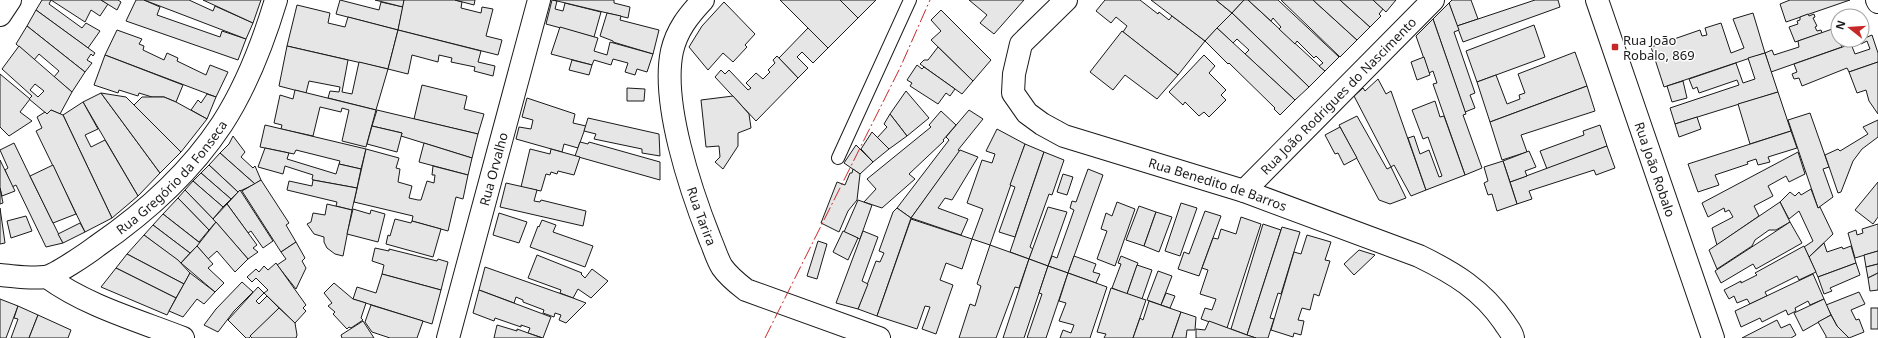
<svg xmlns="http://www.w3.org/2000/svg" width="1878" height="338" font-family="'Noto Sans',sans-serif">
	<rect width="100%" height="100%" fill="#fff"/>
	<g fill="#e6e6e6" stroke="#1a1a1a" fill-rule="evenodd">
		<polygon points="42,0 51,0 49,4 82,28 86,23 100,31 88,48 36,10"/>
		<polygon points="51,0 101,0 108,4 100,16 91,10 85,22"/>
		<polygon points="101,0 118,0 121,2 117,10"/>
		<polygon points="136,0 144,0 160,7 157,15 220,37 222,31 246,39 238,60 126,21"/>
		<polygon points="144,0 189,0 213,11 215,6 253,23 246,39"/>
		<polygon points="203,0 261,0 253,23"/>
		<polygon points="340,0 379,10 381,2 403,7 398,30 336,14"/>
		<polygon points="375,0 404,0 403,7"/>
		<polygon points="404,0 455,0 462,2 461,8 481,13 482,7 493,9 486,36 502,40 498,55 398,30"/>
		<polygon points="455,0 475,0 474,5"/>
		<polygon points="552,0 557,1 555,9 563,11 565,3 601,12 594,37 546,24"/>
		<polygon points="553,0 614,0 614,3 630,7 628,18"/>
		<polygon points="780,0 840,0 858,18 828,48"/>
		<polygon points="840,0 876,0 858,18"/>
		<polygon points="969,0 1024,0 994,34 980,23 987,15"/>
		<polygon points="1105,0 1140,0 1158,14 1159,12 1169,20 1172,16 1205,41 1178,75 1123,32 1127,26 1116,17 1111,23 1096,11"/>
		<polygon points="1151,0 1216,0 1232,13 1205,41"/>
		<polygon points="1216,0 1244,0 1232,13"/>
		<polygon points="1244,0 1248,0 1325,71 1309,87 1232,13"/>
		<polygon points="1248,0 1278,0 1339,57 1325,71 1319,66 1323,63 1316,56 1314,58 1297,41 1295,44 1279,29 1281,27 1273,18 1271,21"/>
		<polygon points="1281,0 1313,0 1357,40 1340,57"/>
		<polygon points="1313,0 1340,0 1370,27 1357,40"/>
		<polygon points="1340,0 1373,0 1383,9 1379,14 1381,16 1370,27"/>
		<polygon points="1373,0 1396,0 1386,12"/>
		<polygon points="1452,0 1471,0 1478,19 1457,26 1449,3"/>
		<polygon points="1535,0 1558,0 1560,7 1463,42 1457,26"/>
		<polygon points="1790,0 1850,0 1786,22 1780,4"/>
		<polygon points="724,2 755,34 745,45 747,47 733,62 723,53 708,70 689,47 702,26"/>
		<polygon points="1449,3 1459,30 1454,32 1475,93 1470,95 1475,108 1465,112 1433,19"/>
		<polygon points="297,5 330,13 328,23 345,27 348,17 398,30 388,69 287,46"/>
		<polygon points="36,10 95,53 93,56 91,54 87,60 92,63 85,72 27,26"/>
		<polygon points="941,10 991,60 973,81 931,40 941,31 931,20"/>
		<polygon points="607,13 621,16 620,20 659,30 653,54 613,42 613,41 600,36"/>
		<polygon points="1232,13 1309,87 1295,100 1245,54 1249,50 1237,39 1233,43 1217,28"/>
		<polygon points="1753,13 1765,53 1664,87 1651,47 1700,30 1702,36 1707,35 1705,28 1721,23 1731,53 1744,48 1733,19"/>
		<polygon points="1808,14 1809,16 1814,14 1815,17 1813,18 1817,26 1815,27 1817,31 1821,30 1822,33 1795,42 1789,27 1798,24 1797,21 1800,20 1800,17"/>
		<polygon points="1433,19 1466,114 1463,115 1482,168 1465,175 1433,84 1437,83 1433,71 1429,73 1416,36"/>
		<polygon points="1534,25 1545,57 1477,82 1466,51"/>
		<polygon points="27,26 85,72 72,92 54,77 59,71 39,54 34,60 16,44"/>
		<polygon points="560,27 598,38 594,51 607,55 610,42 653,54 647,72 637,69 635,75 625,72 628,63 613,59 611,65 594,60 592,65 551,54"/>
		<polygon points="1838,27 1838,40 1842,47 1771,72 1765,53 1772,50 1774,55 1799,47 1798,41"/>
		<polygon points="808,28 828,48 813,63 802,52 797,57 808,68 798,78 779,58"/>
		<polygon points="1217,28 1295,100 1280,115 1274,109 1275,108 1229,63 1228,64 1205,41"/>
		<polygon points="117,30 142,39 139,44 144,46 143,50 164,60 167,53 178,58 177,61 206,75 210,65 228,72 216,97 105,55"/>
		<polygon points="398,30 481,51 478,62 495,66 493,76 474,71 475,67 451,62 452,58 439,55 438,62 412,55 408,74 388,69"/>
		<polygon points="1122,31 1178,75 1157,99 1125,75 1113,90 1090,72"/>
		<polygon points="1872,35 1878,53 1878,62 1849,72 1847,68 1802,86 1799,78 1794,79 1792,74 1797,72 1794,64 1851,44 1855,54 1870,49 1867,41 1861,44 1860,40"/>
		<path d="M19,46L72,92L60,114L51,110L47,114L29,99L32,96L2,69ZM35,84L44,91L38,97L30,90Z"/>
		<polygon points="287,46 348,60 342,92 352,94 359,62 388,69 376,110 328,98 330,91 339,92 340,87 309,81 306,93 279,86"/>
		<polygon points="938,47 973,81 962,94 920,64 924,60 928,60"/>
		<polygon points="1575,52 1587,86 1490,122 1477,82 1496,75 1507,104 1520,99 1519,95 1525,93 1518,74"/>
		<polygon points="1765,53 1778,92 1675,124 1670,108 1739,85 1737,80 1699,93 1697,87 1693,89 1689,79 1736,63 1743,83 1755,79 1748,58"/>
		<polygon points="105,55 183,85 176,102 164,97 152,97 139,93 138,96 119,90 118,93 94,85"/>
		<polygon points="1204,55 1215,66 1209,73 1226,90 1221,95 1226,100 1209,117 1204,112 1199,116 1185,102 1183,105 1169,92"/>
		<polygon points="777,56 798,78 756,121 715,77 721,70 725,74 729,70 748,90 751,88 746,83 756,73 763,79 770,72 768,70 775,63 773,60"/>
		<polygon points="1424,57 1430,75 1417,80 1411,62"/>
		<polygon points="572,60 592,65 589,75 569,70"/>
		<polygon points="1878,62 1878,114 1869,101 1866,90 1857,93 1849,72"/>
		<polygon points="917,65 922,69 924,67 955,89 950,96 946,93 938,104 910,86 912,83 907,80"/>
		<polygon points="0,74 30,99 20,112 32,121 9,136 0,127"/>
		<polygon points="1378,79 1386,94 1391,91 1426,190 1411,196 1394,165 1391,167 1354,96 1363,88 1365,91"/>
		<polygon points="1683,81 1687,98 1672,102 1667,86"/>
		<polygon points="422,85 467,96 464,109 484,114 478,134 414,119"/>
		<polygon points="1587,86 1595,111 1521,135 1527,152 1502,160 1490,122"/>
		<polygon points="627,88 645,89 644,101 627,101"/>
		<polygon points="295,90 376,110 366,147 342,141 349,110 342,108 341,112 320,107 313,136 281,129 282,125 274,123 280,95 293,99"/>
		<polygon points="906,91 929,118 907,136 890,114"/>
		<polygon points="1778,92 1791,131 1750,144 1738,104"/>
		<polygon points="101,93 160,173 138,196 83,102"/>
		<polygon points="101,93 126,97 181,152 160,173"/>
		<polygon points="207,94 216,97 207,119 191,110 198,100 201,103"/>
		<polygon points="733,96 749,114 751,128 738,133 738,146 723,169 715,162 720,157 719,146 706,147 701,100"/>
		<polygon points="142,97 164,97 176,102 207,119 181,152 134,105"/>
		<polygon points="527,98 575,114 573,123 586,126 578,148 564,144 562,152 516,139 519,127 531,129 533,120 522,117"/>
		<polygon points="1435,101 1440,117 1444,116 1465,175 1426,190 1408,138 1414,136 1420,154 1429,150 1439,177 1442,176 1428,137 1423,139 1412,110"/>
		<polygon points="83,102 98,129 85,135 91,147 105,140 138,196 112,218 63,115"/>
		<polygon points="51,110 63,115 112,218 85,232 36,131 42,128 37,117 45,112 47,114"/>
		<polygon points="377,110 478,134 472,158 401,136 402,133 372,126"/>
		<polygon points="969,110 983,119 958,150 960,151 911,218 897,208 949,140 946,137"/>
		<polygon points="941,111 956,125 943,140 944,141 909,174 915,179 882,208 864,202 876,189 867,179 931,127 929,125"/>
		<polygon points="1810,113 1829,167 1823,169 1833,197 1818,208 1788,120"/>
		<polygon points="890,114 907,136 889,149 877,138 887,127 884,124"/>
		<polygon points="1357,116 1387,169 1391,167 1406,198 1390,204 1379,200 1339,125"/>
		<polygon points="1697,117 1701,129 1679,137 1675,124"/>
		<polygon points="588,118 659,134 660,156 642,153 642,149 594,139 596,134 584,131"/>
		<polygon points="1878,120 1878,137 1862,149 1853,161 1841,192 1838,193 1825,155 1838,149 1840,151 1868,134 1863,127"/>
		<polygon points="265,125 366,149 361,169 339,164 340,161 296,150 294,154 260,147"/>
		<polygon points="1600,125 1607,146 1547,169 1540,151 1584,135 1583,131"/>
		<polygon points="372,126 402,133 397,152 367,144"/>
		<polygon points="1340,127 1357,158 1344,165 1338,153 1335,154 1325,135"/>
		<polygon points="997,129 1025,144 990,245 972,239 983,209 967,203 982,160 992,163 995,154 986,151"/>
		<polygon points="1791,131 1797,148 1768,157 1770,162 1758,165 1756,159 1747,162 1748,164 1715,175 1719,185 1698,192 1688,164"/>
		<polygon points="872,132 889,149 873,162 861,149"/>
		<polygon points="233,136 245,152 241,157 253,168 255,166 261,180 255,184 220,153 229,144"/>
		<polygon points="580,142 588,144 589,142 660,162 660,180 575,156"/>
		<polygon points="14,143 30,176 63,243 46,247 16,185 12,187 5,170 8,168 0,150"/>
		<polygon points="424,143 472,158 468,175 419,162"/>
		<polygon points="1025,144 1044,152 1015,237 999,232 1015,187 1010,185"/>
		<polygon points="856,145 873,162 860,174 844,163"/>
		<polygon points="1607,146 1615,168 1596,175 1594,170 1529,191 1532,199 1517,204 1510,182"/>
		<polygon points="265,148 289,153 287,159 336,174 339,164 361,169 357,188 313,180 312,179 313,175 285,166 283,174 258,167"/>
		<polygon points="366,149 399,158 396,168 400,169 398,182 412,186 409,198 418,200 421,200 427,181 434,183 435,175 432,175 433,166 468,175 463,199 456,197 448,231 412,221 413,216 354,202"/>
		<polygon points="530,149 550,154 551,149 580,157 574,175 558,171 557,174 551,172 550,175 546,174 541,191 521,187"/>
		<polygon points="960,150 978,157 952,200 945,198 938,208 968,219 961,235 911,218"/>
		<polygon points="1529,151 1536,167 1525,171 1527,176 1510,182 1503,161"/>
		<polygon points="1044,152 1064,160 1052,195 1049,194 1030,247 1033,249 1029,259 1010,252"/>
		<polygon points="1798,152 1805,174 1789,182 1786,176 1768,186 1773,196 1754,206 1759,216 1717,245 1712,228 1733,217 1729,210 1725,212 1724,208 1708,217 1702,203"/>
		<polygon points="220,153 255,184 238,192 209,165"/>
		<polygon points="0,160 15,191 2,196 0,188"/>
		<polygon points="1503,161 1517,204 1497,211 1492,194 1488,195 1484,183 1488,181 1484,167"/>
		<polygon points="53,165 76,214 53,223 30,176"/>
		<polygon points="209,165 238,192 231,199 201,173"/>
		<polygon points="853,169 860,174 857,200 848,211 839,232 821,223 837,182 845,185 850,173 852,173"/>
		<polygon points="1088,169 1103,175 1068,273 1048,266 1052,256 1057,258 1074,210 1070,208 1072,201 1076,202"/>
		<polygon points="201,173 231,199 223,207 193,181"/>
		<polygon points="1063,174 1073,177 1067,195 1057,192"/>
		<polygon points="261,180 289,223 286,225 296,242 281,252 242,191"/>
		<polygon points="313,180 357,188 352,210 336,206 337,202 287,190 289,181 312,186"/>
		<polygon points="193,181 223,207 213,219 185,190"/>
		<polygon points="1878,182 1878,217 1873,224 1855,210"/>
		<polygon points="506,183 537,190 534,201 540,202 541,200 586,211 583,226 500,207"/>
		<polygon points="0,188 3,203 0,204"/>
		<polygon points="1811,189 1818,208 1820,207 1833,234 1809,257 1804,247 1813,241 1799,211 1789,219 1780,202 1790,192 1795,196 1799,192 1801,195"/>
		<polygon points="185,190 216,222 209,230 178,198"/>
		<polygon points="240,190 273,241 263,248 251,231 248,233 227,204"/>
		<polygon points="178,198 209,230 199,242 163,214"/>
		<polygon points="858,200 872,205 860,239 844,232"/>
		<polygon points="1117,202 1135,209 1115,266 1097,259 1107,231 1101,229 1106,213 1112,216"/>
		<polygon points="1780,202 1790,222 1776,230 1769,230 1755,240 1752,246 1717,269 1709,250"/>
		<polygon points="1181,203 1197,208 1180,256 1165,251"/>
		<polygon points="227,204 257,245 253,248 258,252 248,259 213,219"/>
		<polygon points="327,204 352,210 343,256 335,254 327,248 324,242 324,237 314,234 307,224 311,222 313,213 325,215"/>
		<polygon points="1139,206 1156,212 1144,246 1126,240"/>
		<polygon points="1048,207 1067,212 1048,266 1029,259"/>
		<polygon points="0,208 5,243 0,244"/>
		<polygon points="897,208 911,218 877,316 858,309 876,261 880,262 884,253 879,251 893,212"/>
		<polygon points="353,209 370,214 371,210 385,214 378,242 347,234"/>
		<polygon points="1205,211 1221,216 1199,276 1178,269 1184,252 1189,254"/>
		<polygon points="1156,212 1172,217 1159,252 1144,246"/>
		<polygon points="499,213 527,222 519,243 493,235"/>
		<polygon points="163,214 200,243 190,253 153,225"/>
		<polygon points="26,216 32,231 11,238 7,221"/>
		<polygon points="1241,217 1261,224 1227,328 1201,319 1205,308 1212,310 1216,299 1200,294 1208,270 1202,268 1213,238 1218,239 1221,229 1236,234"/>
		<polygon points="395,219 411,223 412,221 441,229 433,257 386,244 388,235 390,236"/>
		<polygon points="911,219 972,239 962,269 946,263 940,280 953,285 936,334 922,329 930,307 925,306 917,329 877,316"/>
		<polygon points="542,220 556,225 553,232 593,246 585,267 530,247 538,226 539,227"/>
		<polygon points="216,222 248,259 235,272 217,251 208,259 197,246"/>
		<polygon points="1790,222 1802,243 1756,269 1753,264 1721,283 1715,271"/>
		<polygon points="80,223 85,232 63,243 58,234"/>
		<polygon points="1263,224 1281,230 1247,335 1231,329"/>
		<polygon points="1878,224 1878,251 1855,258 1848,233 1856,230 1857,235 1863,233 1862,229"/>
		<polygon points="153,225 190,253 181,263 144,235"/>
		<polygon points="1282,227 1300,232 1281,294 1278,293 1270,318 1274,319 1268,338 1256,338 1247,335"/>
		<polygon points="843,231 858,238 848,260 833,252"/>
		<polygon points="863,231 878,237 862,281 868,284 858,309 836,303"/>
		<polygon points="144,235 178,260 190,273 184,284 127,254"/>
		<polygon points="1307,235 1331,242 1325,260 1330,261 1319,296 1314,294 1310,310 1302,308 1298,320 1304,321 1301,335 1294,333 1293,337 1271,330 1294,252 1301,254"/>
		<polygon points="818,241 827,244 817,279 807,276"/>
		<polygon points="296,242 305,258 302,261 306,268 296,289 277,265 286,259 281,252"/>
		<polygon points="1824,243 1827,252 1842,247 1843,249 1851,246 1856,263 1818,277 1809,257"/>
		<polygon points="990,245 1029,259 1019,288 1015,287 996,338 959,338 970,304 975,306 981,286 977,284"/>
		<polygon points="197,246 213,264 208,268 224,283 215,292 181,263"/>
		<polygon points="1804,246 1816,272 1799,280 1797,276 1765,292 1767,296 1750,304 1747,299 1737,303 1734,296 1729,299 1724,290 1741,281 1741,283 1757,275 1755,273"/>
		<polygon points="375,248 389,251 389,249 437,261 438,259 448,262 441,290 382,274 384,265 372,261"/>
		<polygon points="1359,250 1375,255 1354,275 1344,264"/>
		<polygon points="1878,251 1878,264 1866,267 1864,255"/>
		<polygon points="127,254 184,284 176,298 116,268"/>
		<polygon points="537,255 582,273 581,274 585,278 592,269 608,281 591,298 578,289 573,298 560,293 561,290 528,278"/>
		<polygon points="1074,256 1096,264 1093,272 1100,274 1096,283 1068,273"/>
		<polygon points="1121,256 1138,263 1127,294 1112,288 1121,264 1118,263"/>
		<polygon points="1029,259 1048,266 1024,338 1003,338"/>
		<polygon points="276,263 306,305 303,308 306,311 295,323 264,293 268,290 256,278 252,282 247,277 256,269 259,272 264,266 268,270"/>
		<polygon points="1856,263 1860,275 1830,288 1832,291 1824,294 1818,277"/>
		<polygon points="1878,264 1878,273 1868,278 1866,267"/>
		<polygon points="1137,265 1152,270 1142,299 1127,294"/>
		<polygon points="1048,266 1068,273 1046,338 1027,338 1042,294 1039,293"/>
		<polygon points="485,267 573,298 586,303 566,323 559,320 561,315 555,313 554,317 543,313 544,310 523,302 523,300 516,297 514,303 479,290"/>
		<polygon points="116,268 176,298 167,315 101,287"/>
		<polygon points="1158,271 1172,276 1161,305 1147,300"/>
		<polygon points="190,273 215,292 204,304 197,299 183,317 169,311"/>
		<polygon points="1068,273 1107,287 1090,338 1060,338 1063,330 1071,333 1074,325 1059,321 1066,303 1059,301"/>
		<polygon points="1878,273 1878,290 1870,291 1868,278"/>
		<polygon points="382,274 441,290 432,324 353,299 357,287 376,293"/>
		<polygon points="1813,274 1824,299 1810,305 1808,301 1795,308 1796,311 1788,315 1786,310 1762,322 1760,318 1741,327 1735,311"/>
		<polygon points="242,282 253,292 234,311 218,332 204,325 216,309"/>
		<polygon points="334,283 353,299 366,303 361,318 363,320 351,328 349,327 347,329 333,314 335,312 328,306 332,303 324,293"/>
		<polygon points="258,287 264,293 256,301 259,304 267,296 279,308 249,338 246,338 228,320"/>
		<polygon points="1111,288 1146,300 1133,338 1104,338 1106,334 1097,332"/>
		<polygon points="479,290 551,317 543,338 528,333 530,328 521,325 521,327 495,318 494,321 473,313"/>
		<polygon points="1859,292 1865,304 1851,310 1856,320 1859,319 1864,332 1849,338 1837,326 1826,305"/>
		<polygon points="1166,293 1175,296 1170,308 1161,305"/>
		<polygon points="0,299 18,306 6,338 0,338"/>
		<polygon points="1824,299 1831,315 1803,331 1794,313"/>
		<polygon points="1149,301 1181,312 1172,338 1133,338 1140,318 1143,320"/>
		<polygon points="371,305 423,321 417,338 390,338 372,332 365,322"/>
		<polygon points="18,306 38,315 29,338 11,338 18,319 14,318"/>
		<polygon points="279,308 295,323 297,335 296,338 252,338 250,336"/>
		<rect x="1871" y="308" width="7" height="21"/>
		<polygon points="1181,312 1196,317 1195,330 1187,330 1186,338 1172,338"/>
		<polygon points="38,315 71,330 68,338 29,338"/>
		<polygon points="1831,315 1837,326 1849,338 1826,338 1826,336 1818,322"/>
		<polygon points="1777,320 1781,328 1790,324 1796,335 1791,338 1742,338"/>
		<polygon points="363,321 374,338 342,338 341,335"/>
		<polygon points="1209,321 1247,335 1256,338 1196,338 1196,329 1205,330"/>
		<polygon points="497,325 517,331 517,329 542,338 494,338"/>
	</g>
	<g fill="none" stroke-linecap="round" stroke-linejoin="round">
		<g stroke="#1a1a1a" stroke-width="14">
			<polyline id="lane" points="838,158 910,0"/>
		</g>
		<g stroke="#1a1a1a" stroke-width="24">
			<g id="street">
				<path id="s1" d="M703,0C688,16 677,30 672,51C661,103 691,191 710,239C714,248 717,259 722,267C729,277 737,283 746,290L879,338"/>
				<path id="s2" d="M1066,0L1021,44L1014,74L1013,93L1027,113L1042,124L1064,136L1244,191L1419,256C1454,273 1482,290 1504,322C1507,327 1512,332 1513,338"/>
				<path id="s3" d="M1597,0L1713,338"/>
				<polyline points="1877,0 1878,2"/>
				<path id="s4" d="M1244,191L1433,0"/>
				<path id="s5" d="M0,275C14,276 31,279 45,277C54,276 88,253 97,246C145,213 189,174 222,124C246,87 263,43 276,0"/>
				<path d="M47,277C87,306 137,320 183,338"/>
				<path id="s6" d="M448,338L539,0"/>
			</g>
		</g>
		<g stroke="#1a1a1a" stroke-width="24">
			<polyline id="secondary" points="0,15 10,0"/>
		</g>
		<use href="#lane" stroke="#fff" stroke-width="12"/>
		<use href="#street" stroke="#fff" stroke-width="22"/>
		<use href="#secondary" stroke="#fff" stroke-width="22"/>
		<polyline stroke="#c62828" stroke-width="1" stroke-dasharray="14 3 2 3" stroke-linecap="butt" points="765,338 900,68 930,0"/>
	</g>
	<rect fill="#c62828" stroke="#fff" stroke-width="1.5" x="1611" y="43" width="8" height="8" rx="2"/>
	<g text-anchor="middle" stroke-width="3" stroke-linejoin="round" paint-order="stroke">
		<g font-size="13" fill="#1a1a1a" stroke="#fff" text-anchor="start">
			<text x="1623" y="45">Rua João<tspan x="1623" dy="15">Robalo, 869</tspan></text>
		</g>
		<g font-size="13" fill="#1a1a1a" stroke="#fff">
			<text dy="5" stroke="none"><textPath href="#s4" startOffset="134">Rua João Rodrigues do Nascimento</textPath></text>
			<text dy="5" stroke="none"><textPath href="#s6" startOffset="175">Rua Orvalho</textPath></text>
			<text dy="5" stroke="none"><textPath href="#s3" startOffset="179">Rua João Robalo</textPath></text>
			<text dy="5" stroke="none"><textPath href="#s5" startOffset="208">Rua Gregório da Fonseca</textPath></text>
			<text dy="5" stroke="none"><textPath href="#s2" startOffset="342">Rua Benedito de Barros</textPath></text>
			<text dy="5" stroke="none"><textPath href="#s1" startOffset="230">Rua Tarira</textPath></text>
		</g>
	</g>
	<g transform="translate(1850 28) rotate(287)"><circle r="19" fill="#ffffff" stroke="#a3a3a3"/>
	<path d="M0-3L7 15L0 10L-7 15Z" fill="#c62828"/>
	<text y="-6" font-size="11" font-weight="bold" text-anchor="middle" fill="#1a1a1a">N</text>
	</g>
</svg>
